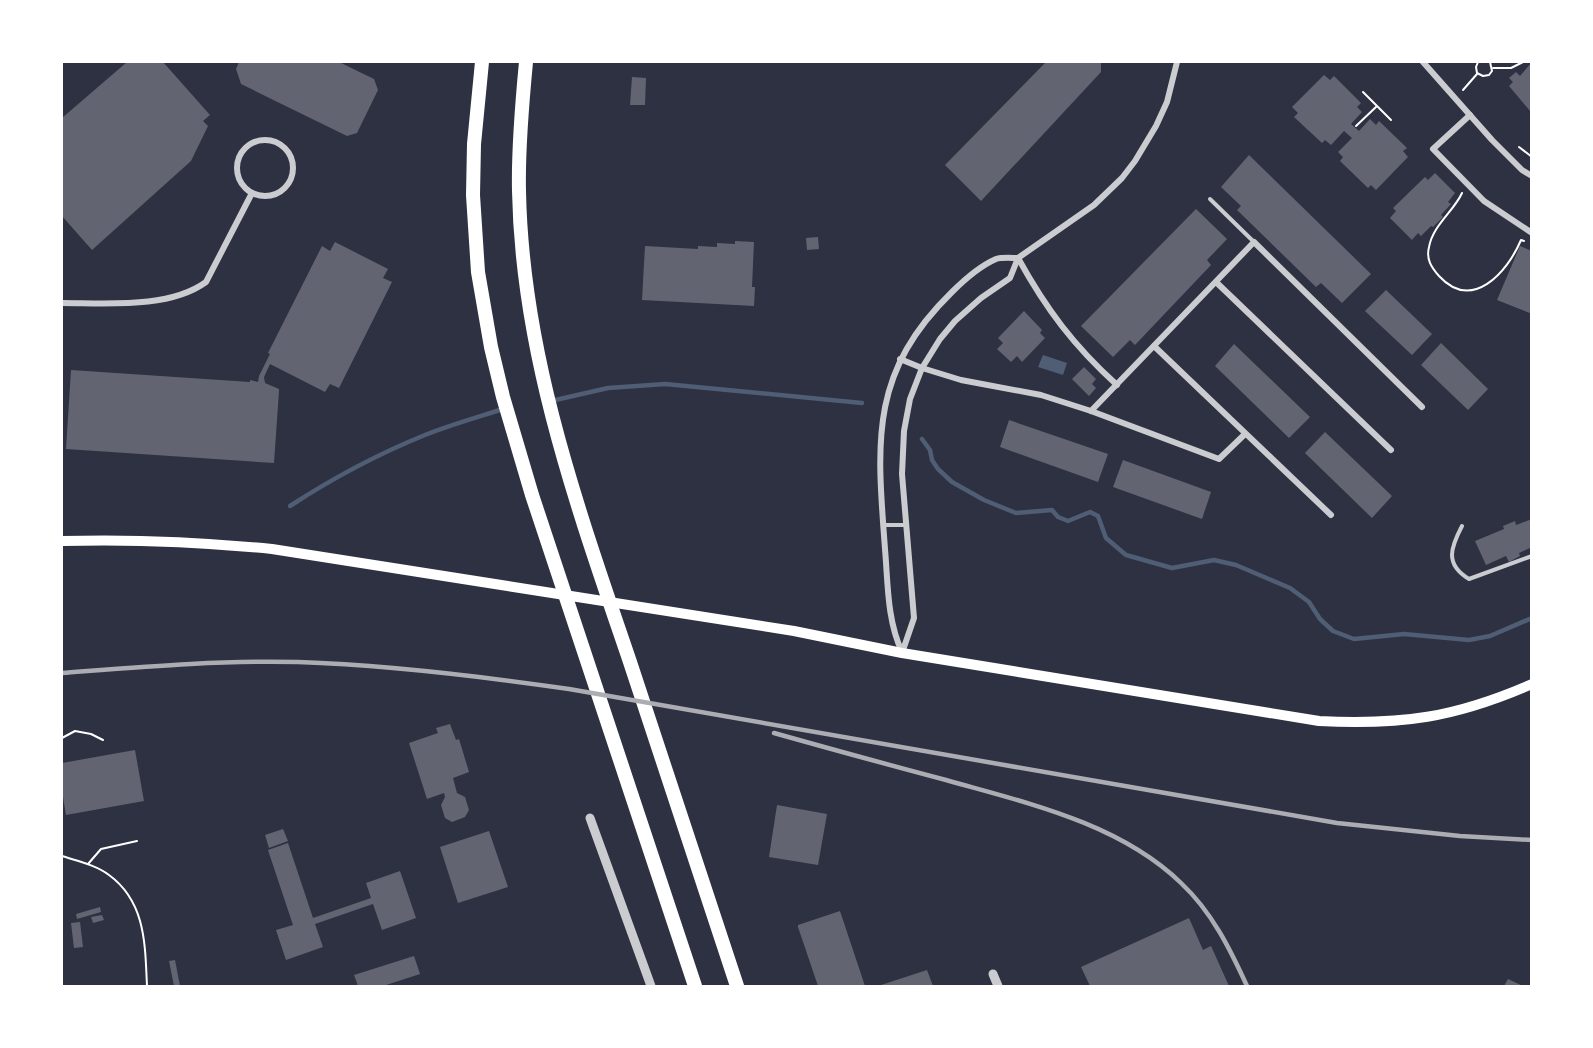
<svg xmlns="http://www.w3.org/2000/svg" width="1593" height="1048" font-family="'Times New Roman',serif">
	<rect width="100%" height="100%" fill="#2d3142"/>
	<polygon fill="#4f5d75" points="1043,355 1067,363 1063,375 1038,367"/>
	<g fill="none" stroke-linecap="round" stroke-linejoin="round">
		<g stroke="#4f5d75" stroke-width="4.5">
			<polyline points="551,401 608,388 665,384 862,403"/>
			<polyline points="922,439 930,450 932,460 938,469 952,482 984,500 1016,513 1052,510 1058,517 1068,521 1090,512 1098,516 1106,538 1126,555 1172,568 1214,560 1236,565 1290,588 1309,602 1320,619 1333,631 1354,639 1404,634 1469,640 1490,636 1532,618"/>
			<path d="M290,506C333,478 378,454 425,435C450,425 475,418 500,410"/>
		</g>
	</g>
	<g fill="#626471">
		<polygon points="127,62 163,62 210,115 203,121 208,126 191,161 92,250 62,216 62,118"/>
		<polygon points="239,62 339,62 374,79 378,90 357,133 347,136 241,84 236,69"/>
		<polygon points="1046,62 1101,62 1101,72 981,201 945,165"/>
		<polygon points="1532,62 1532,109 1530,111 1509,86 1513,82 1509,78 1516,72 1520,76"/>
		<polygon points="1324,75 1330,80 1334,76 1361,103 1357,107 1362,112 1351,124 1359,131 1370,119 1376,125 1379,121 1407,148 1403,151 1408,157 1376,190 1371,185 1368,188 1340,161 1343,157 1338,152 1352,138 1344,131 1331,145 1325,140 1322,143 1294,117 1298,113 1292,107"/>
		<polygon points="632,77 646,78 645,105 630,105"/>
		<polygon points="1249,155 1371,274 1342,303 1321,283 1316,287 1237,210 1241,206 1221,187"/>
		<polygon points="1435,173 1455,193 1448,202 1451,204 1441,215 1443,217 1433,227 1431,226 1421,236 1418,233 1412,240 1390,218 1396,211 1393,208 1425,177 1428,180"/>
		<polygon points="1196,209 1227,239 1207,260 1211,265 1135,345 1130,340 1113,357 1081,326"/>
		<polygon points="818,237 819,249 807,250 806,238"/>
		<polygon points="735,241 754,242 752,287 755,287 754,306 642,300 645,246 698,249 698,246 717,247 717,243 735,244"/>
		<polygon points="335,242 388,269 383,278 392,282 339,388 330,384 325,392 270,364 264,377 265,383 279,389 279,391 274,463 66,449 71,370 250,382 250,380 258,382 259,376 270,354 268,353 322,246 330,251"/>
		<polygon points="1520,246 1532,251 1532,314 1497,300"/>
		<polygon points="1386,290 1432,334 1412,355 1365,311"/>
		<polygon points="1024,311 1042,330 1040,333 1045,338 1022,362 1017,356 1011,362 997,349 1003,343 998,338"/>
		<polygon points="1441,343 1488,389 1468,410 1421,365"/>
		<polygon points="1234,344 1310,417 1289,438 1215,366"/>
		<polygon points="1084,367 1096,379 1092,384 1096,388 1089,396 1072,379"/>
		<polygon points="1009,420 1108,454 1098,482 1000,447"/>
		<polygon points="1325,432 1392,496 1372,518 1305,453"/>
		<polygon points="1123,460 1211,492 1202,519 1113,487"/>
		<polygon points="1532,519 1532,547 1519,553 1520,556 1509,562 1506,556 1486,565 1475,541 1504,529 1503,526 1515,521 1516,525"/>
		<polygon points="450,724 456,740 459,739 469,772 453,778 457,793 465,797 469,810 465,817 452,822 445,818 441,805 445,797 444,793 427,799 409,743 438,733 436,728"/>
		<polygon points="135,750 144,801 66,815 62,791 62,763"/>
		<polygon points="777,805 827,814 818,865 769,857"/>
		<polygon points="283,829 288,841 269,848 265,835"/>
		<polygon points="489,831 508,887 458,903 440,847"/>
		<polygon points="288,843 313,918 371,898 366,883 400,871 416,918 382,930 373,904 315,924 323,947 286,960 276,930 293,925 268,850"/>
		<polygon points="100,907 101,912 77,919 76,914"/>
		<polygon points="840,911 865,986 818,986 798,927 798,925"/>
		<polygon points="102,915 104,920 93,923 91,917"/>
		<polygon points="1189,918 1203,950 1211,946 1229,986 1090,986 1081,967"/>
		<polygon points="80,922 83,947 74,948 71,923"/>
		<polygon points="414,956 420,974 383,986 358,986 354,975"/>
		<polygon points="175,960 180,986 174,986 169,961"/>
		<polygon points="927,970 933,986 878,986"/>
		<polygon points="1508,979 1523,986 1504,986"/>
	</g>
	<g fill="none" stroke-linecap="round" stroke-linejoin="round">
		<g stroke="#fff" stroke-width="2">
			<polyline points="1478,62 1476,67 1477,73 1483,76 1489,75 1492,71 1490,62"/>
			<polyline points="1493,68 1511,68 1523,62"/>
			<polyline points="1463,90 1477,74"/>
			<polyline points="1363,92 1391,120"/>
			<polyline points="1356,126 1376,107"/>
			<polyline points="1519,147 1532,157"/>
			<path d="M1462,193C1454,211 1433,225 1429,247C1426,259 1431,267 1439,276C1472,312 1507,273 1521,240L1524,241"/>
			<polyline points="62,738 75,731 91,734 103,740"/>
			<path d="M62,856C77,861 96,865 109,875C146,902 145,945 147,986"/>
			<polyline points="88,864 101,849 137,841"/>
		</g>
		<g stroke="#caccd0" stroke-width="4">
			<polyline points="1210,199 1254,242"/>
			<polyline points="884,525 905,525"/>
			<path d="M1462,526C1451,547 1444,564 1469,579L1532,556"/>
		</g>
		<g stroke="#caccd0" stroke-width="6">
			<polyline points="1423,62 1492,140 1522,170 1532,176"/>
			<polyline points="1470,115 1433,149 1484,201 1532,233"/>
			<circle cx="265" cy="168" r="28"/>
			<path d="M1018,258C1046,309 1074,346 1117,385"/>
			<polyline points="1216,282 1391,450"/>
			<path d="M62,303C106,303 169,309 206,282L252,193"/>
			<polyline points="1154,346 1331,515"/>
			<polyline points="900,359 922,368 961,380 1041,395 1091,411 1219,459 1245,434"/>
			<polyline points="1091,411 1254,242 1422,407"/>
			<path d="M902,652C887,620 888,584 885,549C877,442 869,373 952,292C964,280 980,266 996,259C1002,257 1012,258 1018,258"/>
			<polyline points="902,653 914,618 902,474 904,431 910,399 922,368 940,339 955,321 981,298 1010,278 1018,258 1094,205 1122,178 1135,161 1156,126 1167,102 1177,62"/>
		</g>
		<g stroke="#caccd0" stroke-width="9">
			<polyline points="590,818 651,986"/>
			<polyline points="993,974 998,986"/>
		</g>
		<path stroke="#fff" stroke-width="10" d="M62,541C132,539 201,542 272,549L794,631L902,653L1319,721C1402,725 1454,718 1532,684"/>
		<g stroke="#fff" stroke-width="14">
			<polyline points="482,62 474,144 473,195 478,272 491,347 503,397 532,495 695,986"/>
			<path d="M526,62C522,104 518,148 519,191C522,355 578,509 630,662C666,770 701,878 737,986"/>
		</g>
		<g stroke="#abadb3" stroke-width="4.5">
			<path d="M62,673C140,667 219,660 298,662C388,665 479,676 569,689L1337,823L1460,836L1532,840"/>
			<path d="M774,733C831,749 889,765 946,780C1027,803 1119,823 1181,883C1212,912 1230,949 1247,986"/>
		</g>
	</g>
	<rect width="1593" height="1048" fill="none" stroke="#ffffff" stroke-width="126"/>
</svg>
